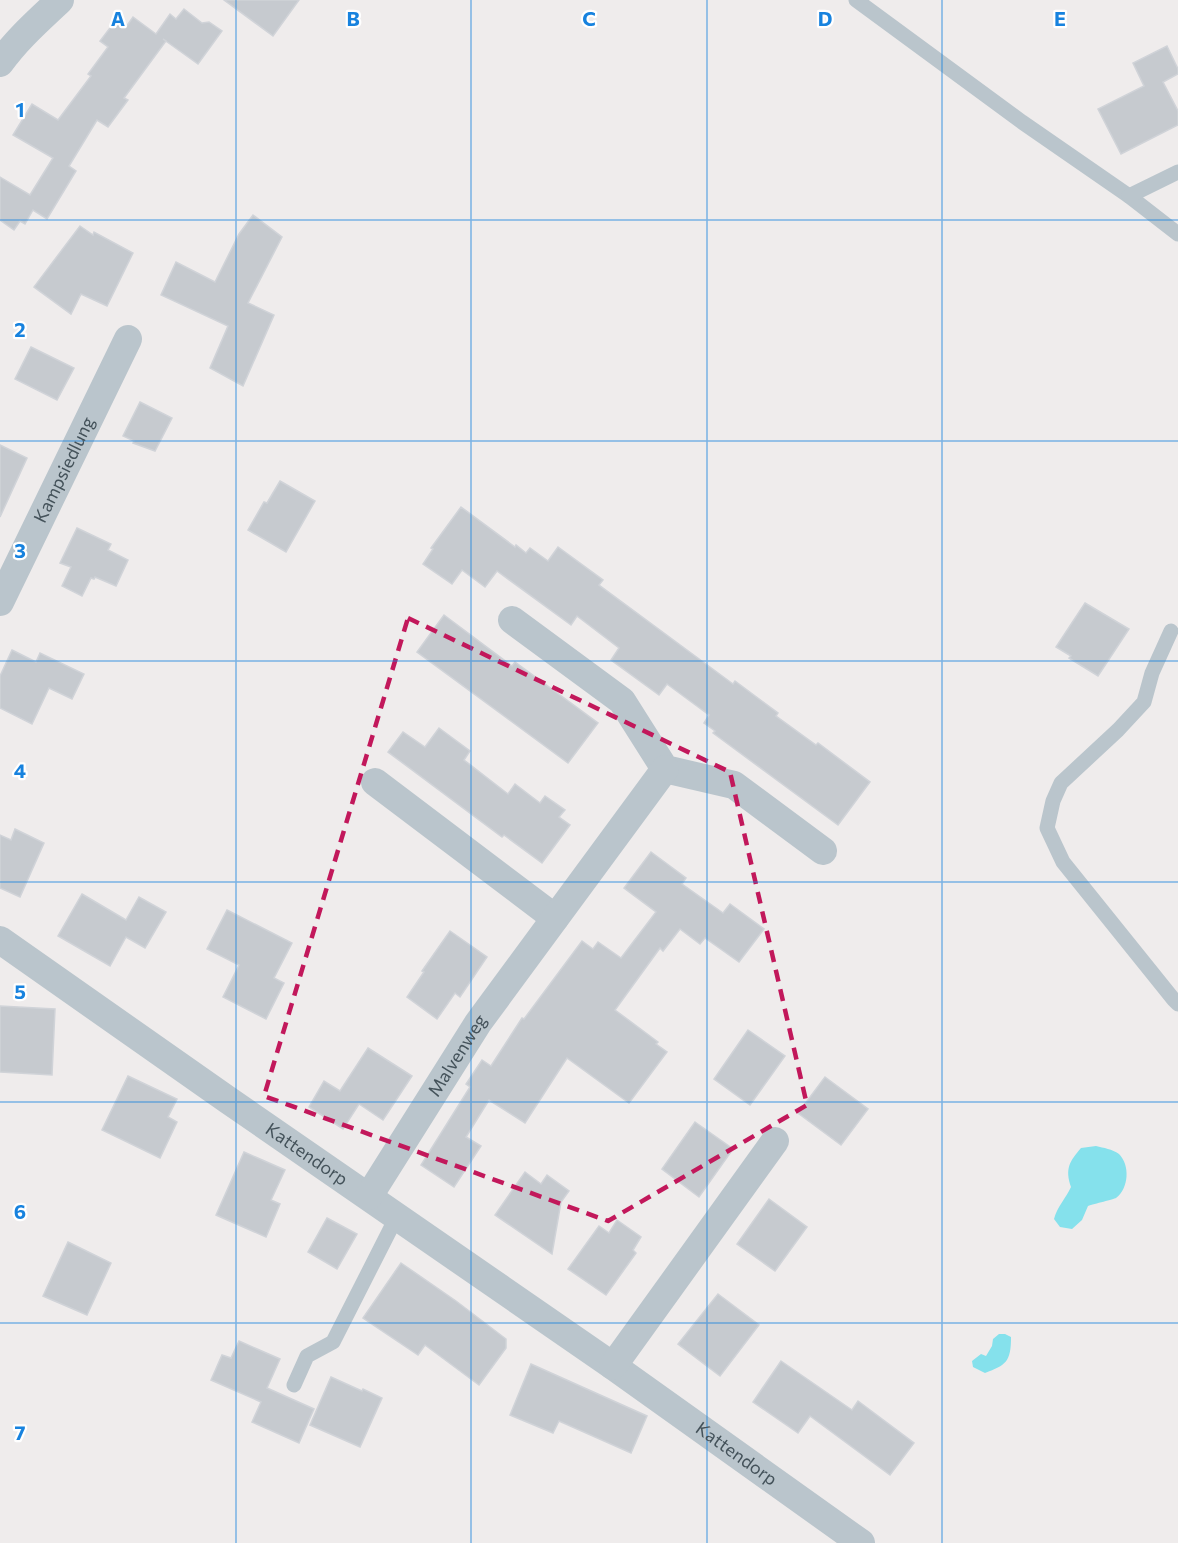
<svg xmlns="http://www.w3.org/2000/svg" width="1178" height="1543" font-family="Commissioner,sans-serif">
	<rect width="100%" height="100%" fill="#efecec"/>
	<g fill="#85e1ec">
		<path d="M1096,1146C1104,1148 1112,1149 1119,1154C1130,1165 1129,1188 1116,1198C1114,1199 1094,1204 1088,1206L1082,1220L1072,1229L1060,1227L1054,1219C1057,1207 1066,1198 1071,1187C1065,1169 1069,1162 1081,1148Z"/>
		<path d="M999,1334H1005L1011,1337C1011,1362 1006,1365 985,1373L973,1367L972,1361L981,1354L986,1356L992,1346L993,1339Z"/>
	</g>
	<g fill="#c6cacf" stroke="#d0d3d8" stroke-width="1.5">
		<polygon points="224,0 299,0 273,36"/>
		<polygon points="184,9 202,23 209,22 222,31 198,64 163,39 166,41 124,98 128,100 108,127 97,120 69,166 76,171 47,219 33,210 25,224 20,221 14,230 0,220 0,177 30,195 53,158 13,135 32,104 58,120 91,76 88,74 108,47 100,41 116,20 126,27 133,17 156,34 170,14 176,19"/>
		<polygon points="1167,46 1178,69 1178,74 1163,82 1178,111 1178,125 1121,154 1098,109 1144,86 1133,63"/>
		<polygon points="253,215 282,237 248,303 274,315 243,386 210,368 228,326 161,295 176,262 215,282 239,234"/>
		<polygon points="80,226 93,235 94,232 133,253 107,306 81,294 71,314 34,287"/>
		<polygon points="31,347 74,368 57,400 15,379"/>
		<polygon points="140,402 172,418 155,451 133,443 134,441 123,436"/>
		<polygon points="0,445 27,458 0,517"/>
		<polygon points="280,481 315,501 286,552 248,530 264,502 267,503"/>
		<polygon points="461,507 515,547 516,545 526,553 530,548 548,561 558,547 603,580 599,585 733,684 735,681 778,713 776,716 816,745 818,743 870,782 838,825 713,733 715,731 704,723 709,715 690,701 667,684 659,695 611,660 619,648 577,616 571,625 497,571 485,587 462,570 452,584 423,564 433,549 431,548"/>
		<polygon points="77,528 111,544 108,550 128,560 116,586 95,577 94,579 91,578 82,596 62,586 71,567 60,563"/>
		<polygon points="1085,603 1129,629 1098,676 1069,658 1071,656 1056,647"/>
		<polygon points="444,615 512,666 515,662 598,723 568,763 417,652"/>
		<polygon points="12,650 36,662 40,653 84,674 72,699 49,688 32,724 0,708 0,676"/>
		<polygon points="439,728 470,751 464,760 508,794 515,784 540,803 545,796 565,810 559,817 570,825 542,863 504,835 502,837 388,752 403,732 425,747"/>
		<polygon points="15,829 44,843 20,897 0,888 0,835 11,840"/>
		<polygon points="651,852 686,878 682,884 723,913 730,904 764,929 739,962 705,938 700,944 680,929 663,951 660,948 615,1010 658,1042 656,1044 667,1052 629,1103 567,1058 525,1123 489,1100 466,1137 481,1146 454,1187 421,1165 470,1087 466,1084 482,1060 491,1066 522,1018 524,1019 582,941 593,949 598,942 621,958 656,912 624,888"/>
		<polygon points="82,894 126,920 139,897 166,912 145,948 126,937 110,966 58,936"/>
		<polygon points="227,910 292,943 274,978 284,983 266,1019 223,997 239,965 207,949"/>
		<polygon points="450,931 487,957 460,997 455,993 437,1019 407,997 424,972 422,971"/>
		<polygon points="0,1006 55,1009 52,1075 0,1072"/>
		<polygon points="748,1030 785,1056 750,1105 714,1079"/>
		<polygon points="368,1048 412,1076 383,1120 359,1104 343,1129 309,1107 324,1081 340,1091"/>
		<polygon points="128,1076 177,1099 168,1117 177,1122 160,1158 102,1130"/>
		<polygon points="825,1077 868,1109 841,1145 798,1113"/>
		<polygon points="695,1122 733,1149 699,1197 662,1169"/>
		<polygon points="244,1152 285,1170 271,1200 280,1204 266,1237 216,1215"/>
		<polygon points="525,1172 541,1184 547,1175 569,1191 561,1202 552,1254 495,1215"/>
		<polygon points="769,1199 807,1227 775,1271 737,1244"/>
		<polygon points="327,1218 357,1234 337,1269 308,1252"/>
		<polygon points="617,1220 641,1237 633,1250 636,1253 606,1295 568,1269 599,1226 609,1233"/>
		<polygon points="68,1242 111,1263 87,1315 43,1296"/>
		<polygon points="401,1263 456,1301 506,1339 506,1348 479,1385 425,1345 418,1355 363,1318"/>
		<polygon points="718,1294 759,1325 720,1376 678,1344"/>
		<polygon points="239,1341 280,1359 267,1388 314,1409 299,1443 252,1422 261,1402 211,1380 222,1355 231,1358"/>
		<polygon points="781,1361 852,1410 858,1401 914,1443 890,1475 810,1416 798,1433 753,1402"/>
		<polygon points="531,1364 647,1416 631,1453 559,1421 553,1433 510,1415"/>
		<polygon points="331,1377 362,1391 363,1389 382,1398 360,1447 310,1425"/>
	</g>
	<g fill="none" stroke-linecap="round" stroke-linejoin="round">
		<g stroke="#bac5cc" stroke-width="15">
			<polyline points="856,0 1022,122 1129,196 1178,234"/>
			<polyline points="1129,196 1178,172"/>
			<polyline points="1171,631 1152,673 1144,702 1118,730 1061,783 1053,801 1047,828 1063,862 1174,1000 1178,1004"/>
			<polyline points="294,1385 307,1356 333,1342 397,1216"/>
		</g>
		<g stroke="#bac5cc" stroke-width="28">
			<path d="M0,63C17,39 39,20 60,0"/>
			<path id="s1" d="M0,602L128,339"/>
			<polyline points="512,620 622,701 665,769 734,785 823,851"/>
			<polyline points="375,782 555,918"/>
			<path id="s2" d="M0,940L228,1100L613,1366L861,1543"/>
			<path id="s3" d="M369,1196L478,1023L665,769"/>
			<polyline points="613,1366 775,1141"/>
		</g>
	</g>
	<path fill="none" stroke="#c2185b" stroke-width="4.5" stroke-dasharray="12 8" stroke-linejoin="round" d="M408,618L730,772L807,1105L608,1221L264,1096Z"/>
	<path fill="none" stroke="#1782de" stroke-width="1.5" stroke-opacity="0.55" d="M236,0V1543M471,0V1543M707,0V1543M942,0V1543M0,220H1178M0,441H1178M0,661H1178M0,882H1178M0,1102H1178M0,1323H1178"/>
	<g text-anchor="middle" stroke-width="4.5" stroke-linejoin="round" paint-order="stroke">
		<g font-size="18" fill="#44525a" stroke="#fff">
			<text dy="6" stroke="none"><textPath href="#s1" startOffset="147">Kampsiedlung</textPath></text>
			<text dy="6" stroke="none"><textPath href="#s3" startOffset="166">Malvenweg</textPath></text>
			<text dy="6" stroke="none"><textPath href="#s2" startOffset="374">Kattendorp</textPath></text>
			<text dy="6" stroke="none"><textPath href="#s2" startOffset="898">Kattendorp</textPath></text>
		</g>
	</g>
	<g font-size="20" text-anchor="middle" font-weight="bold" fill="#1782de" stroke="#fff" stroke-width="4.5" stroke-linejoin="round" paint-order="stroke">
		<text x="118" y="26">A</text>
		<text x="353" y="26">B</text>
		<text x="589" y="26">C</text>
		<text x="825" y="26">D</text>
		<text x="1060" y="26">E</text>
		<text x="20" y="117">1</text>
		<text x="20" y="337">2</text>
		<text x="20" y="558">3</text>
		<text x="20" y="778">4</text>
		<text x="20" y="999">5</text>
		<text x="20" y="1219">6</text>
		<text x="20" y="1440">7</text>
	</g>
</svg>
